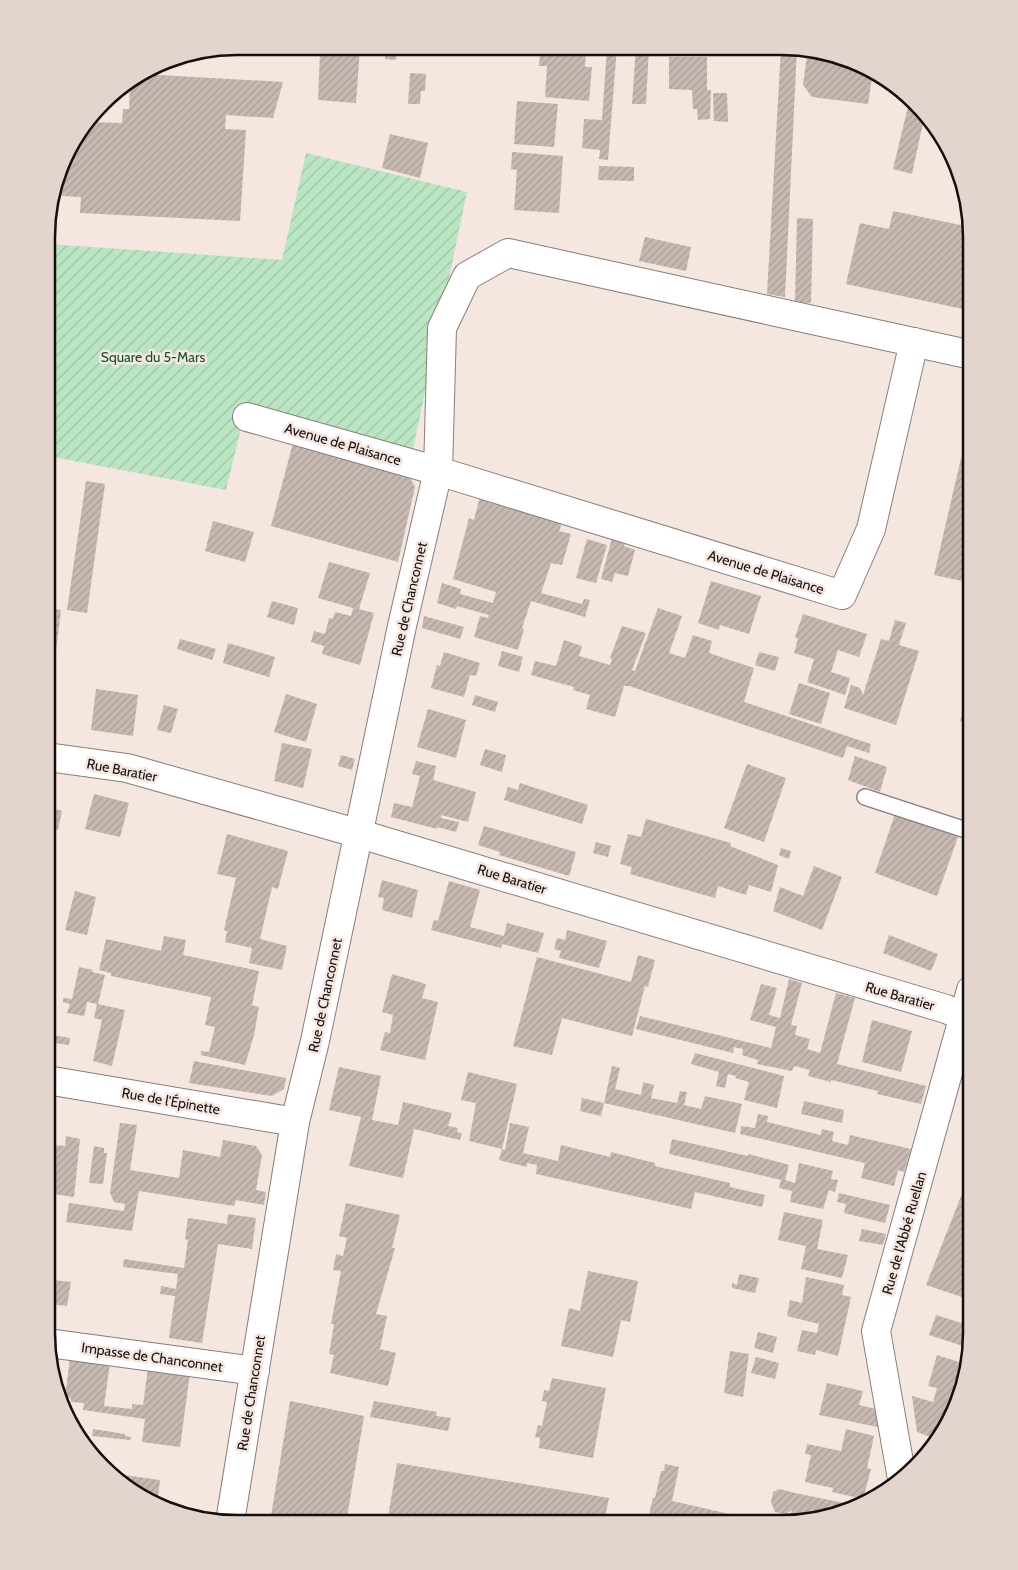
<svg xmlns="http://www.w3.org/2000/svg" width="1018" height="1570" font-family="Cabin,sans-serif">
	<defs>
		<pattern id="garden-furrows" width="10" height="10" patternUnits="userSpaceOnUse" patternTransform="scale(1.25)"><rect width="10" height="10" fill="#bae5c2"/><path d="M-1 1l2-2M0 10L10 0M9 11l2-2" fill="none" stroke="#9fc3a6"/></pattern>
		<pattern id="building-hatch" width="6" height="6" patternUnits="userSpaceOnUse" patternTransform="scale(1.25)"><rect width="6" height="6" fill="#c7b9b2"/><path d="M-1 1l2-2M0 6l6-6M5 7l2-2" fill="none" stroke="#aa9e98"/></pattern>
	</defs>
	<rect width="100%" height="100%" fill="#f5e6df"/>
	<polygon fill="url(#garden-furrows)" points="306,153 467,192 413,449 247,404 226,490 48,456 48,244 282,260"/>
	<g fill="url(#building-hatch)">
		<polygon points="372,47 463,47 462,54 397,50 396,60 385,59 385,49 372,48"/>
		<polygon points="551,47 586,47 585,67 592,67 589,101 545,97 547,66 539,66 540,53 551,53"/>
		<polygon points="607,47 617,47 608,160 599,159 600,150 582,148 584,119 602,120"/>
		<polygon points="636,47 649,47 646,104 632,104"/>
		<polygon points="328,48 360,49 356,103 318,100 320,54 327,55"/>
		<polygon points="781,48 797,48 785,297 767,294"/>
		<polygon points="808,48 855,61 873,71 868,104 812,97 803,85"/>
		<polygon points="669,57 707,57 707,90 711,90 710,119 698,120 697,109 693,109 692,90 669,89"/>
		<polygon points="410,73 426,74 425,91 421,91 420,104 408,104"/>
		<polygon points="142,74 283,82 273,118 226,115 225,129 246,130 240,221 80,213 81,197 62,196 64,167 62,167 66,152 90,122 122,123 123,109 129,109 130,87 122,87"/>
		<polygon points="713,93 727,93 728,122 714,121"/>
		<polygon points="910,98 925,114 912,174 893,169"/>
		<polygon points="517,101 558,104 554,147 514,144"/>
		<polygon points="390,134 428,143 420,178 382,168"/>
		<polygon points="512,152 563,156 559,213 514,210 517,170 511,169"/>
		<polygon points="599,166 634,167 634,181 598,180"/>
		<polygon points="893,211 970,227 972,237 972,311 846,284 860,223 889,229"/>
		<polygon points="797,218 813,219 811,303 795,302"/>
		<polygon points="645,237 691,247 686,271 639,261"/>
		<polygon points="293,443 409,476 415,487 398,562 271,526"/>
		<polygon points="961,458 972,461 972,583 934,575"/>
		<polygon points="86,481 105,484 87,613 67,610"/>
		<polygon points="480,496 563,520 559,531 571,534 562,565 551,563 541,593 582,604 584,599 590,600 585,617 531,601 522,628 524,629 518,650 474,637 480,616 488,618 489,615 457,606 456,609 437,603 442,583 461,589 460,594 493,603 496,592 453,579 469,518 474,520"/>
		<polygon points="213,521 254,532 245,562 205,551"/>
		<polygon points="612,538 625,541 624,546 635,550 628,576 615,573 612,582 601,579"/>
		<polygon points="587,539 607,545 596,583 576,578"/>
		<polygon points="329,562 370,573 359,609 374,613 360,665 322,654 324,646 311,642 314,631 325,634 329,618 333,619 335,612 351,616 353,608 318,598"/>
		<polygon points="711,581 761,596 749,634 720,625 719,630 698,623"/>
		<polygon points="272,601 298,608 294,625 267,617"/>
		<polygon points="47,608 61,610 55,659 47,658"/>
		<polygon points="658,608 682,616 669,653 685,658 693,635 712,641 709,653 754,668 744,702 871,744 869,753 847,746 843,758 629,686 624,686 615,717 586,709 590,695 573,690 574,687 531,675 535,661 556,666 564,640 582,646 579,656 610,665 612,659 610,658 622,626 646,633 632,670 635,671"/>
		<polygon points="803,614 867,634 859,657 838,650 831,672 850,678 845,695 807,682 814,659 794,653 798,639 795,637"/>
		<polygon points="424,616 464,627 460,639 422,628"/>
		<polygon points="895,620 906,623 899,645 919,651 896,725 844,708 851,685 860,688 863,695 881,639 889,641"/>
		<polygon points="180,639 216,649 212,660 177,649"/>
		<polygon points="228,643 275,657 269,677 223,663"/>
		<polygon points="502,651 523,657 519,672 498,666"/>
		<polygon points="444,652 480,663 476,676 470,675 464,697 431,688 437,665 440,666"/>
		<polygon points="759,652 779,657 775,671 755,665"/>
		<polygon points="799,683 830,693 821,724 789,714"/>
		<polygon points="971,685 972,685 972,725 960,721"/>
		<polygon points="96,689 138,695 133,736 91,730"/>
		<polygon points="286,694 317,704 306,742 274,732"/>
		<polygon points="475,695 498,702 495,712 472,705"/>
		<polygon points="164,705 178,709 171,733 157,730"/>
		<polygon points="428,709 466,720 456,758 417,747"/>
		<polygon points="282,743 312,749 303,788 274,781"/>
		<polygon points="485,749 506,755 502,772 480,765"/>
		<polygon points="341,755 355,759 352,770 338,766"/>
		<polygon points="855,756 887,767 880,792 848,780"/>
		<polygon points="416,761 436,766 433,780 476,792 468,822 441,815 441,818 459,822 456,832 437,827 437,829 391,817 394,803 412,807 420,776 412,774"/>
		<polygon points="747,764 786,778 764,842 724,828"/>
		<polygon points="520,783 588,805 582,824 504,800 508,787 518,790"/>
		<polygon points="94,794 129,803 120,837 85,829"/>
		<polygon points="55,809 62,811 58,830 51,829"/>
		<polygon points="895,814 958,837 937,896 875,873"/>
		<polygon points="646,819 731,843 730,846 778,865 771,892 749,885 746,895 718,886 715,898 630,874 632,867 620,864 628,834 641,837"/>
		<polygon points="484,826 576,852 569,876 499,855 500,852 478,845"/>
		<polygon points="227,834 288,851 278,889 272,887 260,939 287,946 282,970 249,963 252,948 225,942 227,931 224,930 236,878 217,874"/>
		<polygon points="596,842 611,846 608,857 593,853"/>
		<polygon points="781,848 791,851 789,859 779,855"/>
		<polygon points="814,866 842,877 822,930 773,911 780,887 803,896"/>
		<polygon points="382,880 418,890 412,918 382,910 384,898 378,897"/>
		<polygon points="449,881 480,890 470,927 504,936 507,923 544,933 538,953 502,944 501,948 431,930 434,920 438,921"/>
		<polygon points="47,886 56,888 50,920 47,919"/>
		<polygon points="75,891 96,897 87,935 65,930"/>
		<polygon points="567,930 607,941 599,968 559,958 561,951 554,949 557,938 565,940"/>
		<polygon points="889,935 938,954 931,971 883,953"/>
		<polygon points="164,936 186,940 183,955 259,971 252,1005 259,1007 254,1035 245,1065 201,1055 201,1051 209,1052 215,1027 205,1025 211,997 111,976 111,973 99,970 106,939 161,951"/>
		<polygon points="638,955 655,960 648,987 645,986 632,1036 562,1018 552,1055 513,1046 537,957 631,982"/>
		<polygon points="79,967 93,970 92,972 105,975 98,1004 125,1010 112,1066 93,1061 102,1020 94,1018 97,1004 87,1002 84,1016 67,1013 70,1004 63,1002 63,998 72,999"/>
		<polygon points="392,974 426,984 422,998 438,1002 425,1060 380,1050 385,1032 390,1033 393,1015 382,1012"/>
		<polygon points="789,979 802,983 791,1025 797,1026 795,1035 810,1039 807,1049 820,1053 836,993 855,998 837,1064 926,1086 921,1104 877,1094 878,1091 831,1080 831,1082 808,1076 810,1070 794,1066 792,1071 757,1064 758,1060 742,1055 743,1049 734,1047 733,1053 636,1029 640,1016 771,1048 776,1027 750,1020 761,984 777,988 769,1015 780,1018"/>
		<polygon points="872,1020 912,1031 901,1072 862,1062"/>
		<polygon points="47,1034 70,1038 69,1045 54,1043 51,1054 47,1053"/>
		<polygon points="695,1053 784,1076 777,1108 744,1100 749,1082 735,1078 736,1076 728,1074 725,1088 716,1086 719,1072 691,1064"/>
		<polygon points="194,1061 286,1078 284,1089 272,1096 189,1083"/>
		<polygon points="612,1066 620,1068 615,1089 641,1095 643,1082 654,1085 651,1098 677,1103 680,1091 687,1092 684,1105 701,1109 705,1096 742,1104 735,1133 604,1103 601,1116 580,1111 582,1098 604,1103"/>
		<polygon points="339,1067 381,1076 372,1120 398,1125 403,1102 452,1113 448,1126 458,1128 457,1132 462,1133 460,1140 414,1129 403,1178 349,1166 361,1117 329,1110"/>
		<polygon points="468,1072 517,1084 502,1149 469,1141 476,1103 461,1100"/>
		<polygon points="804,1101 844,1110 842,1123 801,1114"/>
		<polygon points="758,1114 768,1116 767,1122 821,1135 822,1129 834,1132 832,1141 848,1145 850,1135 911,1149 904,1172 898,1170 894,1186 861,1178 865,1163 740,1134 741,1126 755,1128"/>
		<polygon points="120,1123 137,1125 130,1170 179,1178 183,1150 220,1157 223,1140 256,1146 262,1155 256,1190 266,1192 264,1205 236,1200 234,1206 139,1191 132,1231 66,1222 69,1203 124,1211 125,1204 114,1202 110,1193"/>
		<polygon points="510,1123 529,1127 523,1153 558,1161 561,1145 610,1157 611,1152 655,1163 655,1166 730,1183 730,1187 765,1195 762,1207 695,1192 691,1209 536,1174 537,1165 527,1163 527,1167 499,1160 502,1149 505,1150"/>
		<polygon points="66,1136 80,1139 74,1197 46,1193 47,1144 65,1146"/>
		<polygon points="672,1139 748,1156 749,1154 789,1165 785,1180 795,1183 799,1163 833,1171 831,1179 838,1180 835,1192 829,1190 823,1209 790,1202 792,1191 779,1188 781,1180 669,1154"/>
		<polygon points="94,1146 104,1148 104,1153 107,1153 103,1184 89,1183"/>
		<polygon points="967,1181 971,1183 971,1300 926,1285"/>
		<polygon points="839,1193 890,1205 885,1223 844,1213 846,1204 837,1202"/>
		<polygon points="346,1203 400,1215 392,1248 395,1248 376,1314 387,1316 380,1349 396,1353 388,1386 330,1373 334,1355 329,1354 334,1324 331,1324 341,1271 333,1270 336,1254 343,1256 347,1238 339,1236"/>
		<polygon points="784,1212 823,1220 817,1249 848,1255 842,1278 801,1269 806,1246 778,1240"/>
		<polygon points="228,1214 256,1218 252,1249 218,1244 202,1343 169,1338 175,1296 160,1294 161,1286 176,1289 178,1274 123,1267 124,1259 184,1268 188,1240 185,1239 188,1218 227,1224"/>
		<polygon points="862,1229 886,1234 883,1245 859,1241"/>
		<polygon points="588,1271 638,1281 630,1322 621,1320 613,1357 561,1346 569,1308 580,1311"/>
		<polygon points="739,1274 759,1278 755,1293 732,1288 732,1283 737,1285"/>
		<polygon points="806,1277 844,1285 842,1295 851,1297 838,1356 816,1350 815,1355 797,1351 802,1330 817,1333 819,1324 787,1316 790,1300 802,1303"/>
		<polygon points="46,1279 71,1282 67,1306 50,1304 50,1298 46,1298"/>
		<polygon points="936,1315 971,1326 971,1342 969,1348 929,1335"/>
		<polygon points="758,1332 777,1337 773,1353 754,1348"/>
		<polygon points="730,1351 749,1354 743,1397 724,1393"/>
		<polygon points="937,1355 968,1365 962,1395 939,1440 917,1432 912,1396 933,1402 937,1388 928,1386"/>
		<polygon points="756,1357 779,1363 775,1379 751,1373"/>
		<polygon points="70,1358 110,1363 104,1406 132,1409 132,1404 143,1405 148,1368 190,1373 180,1447 142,1442 145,1419 83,1410 84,1403 71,1402 71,1398 65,1397"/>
		<polygon points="552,1378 606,1388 593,1458 539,1448 540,1438 535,1437 538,1425 542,1426 547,1402 542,1401 544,1390 549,1391"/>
		<polygon points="827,1383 863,1391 859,1405 876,1409 878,1427 819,1415"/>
		<polygon points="290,1401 364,1416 346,1523 270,1522"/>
		<polygon points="374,1401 437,1412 436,1416 451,1418 448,1431 370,1417"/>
		<polygon points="93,1429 125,1434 125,1436 131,1437 130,1440 92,1436"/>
		<polygon points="846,1429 874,1436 867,1468 871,1469 863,1499 832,1492 833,1488 805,1482 811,1455 805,1454 807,1444 841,1451"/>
		<polygon points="397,1463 609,1498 604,1523 387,1523"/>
		<polygon points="665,1464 679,1467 672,1501 756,1520 755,1524 647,1523 653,1498 655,1498 661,1471 664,1471"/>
		<polygon points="109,1473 160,1480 157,1505 121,1485"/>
		<polygon points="779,1489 795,1493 859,1506 855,1509 788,1522 792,1510 785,1514 775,1512 771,1502 773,1492"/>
		<polygon points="160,1507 191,1511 190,1516 164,1509"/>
	</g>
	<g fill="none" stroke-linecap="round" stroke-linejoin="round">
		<g stroke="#8a7d77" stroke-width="18">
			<polyline id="service" points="865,797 972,832"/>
		</g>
		<g stroke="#8a7d77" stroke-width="30">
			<g id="minor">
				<polyline points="247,417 438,471 842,595 871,529 914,342"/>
				<polyline points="47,757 127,768 360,834 946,1009 971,1020"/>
				<polyline points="47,1080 295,1122"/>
				<polyline points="48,1343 255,1371"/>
				<polyline points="902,1479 876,1331 971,990"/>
				<polyline points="230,1522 295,1122 315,1041 402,626 438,471 442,328 467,276 508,253 972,355"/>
			</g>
		</g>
		<use href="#service" stroke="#fff" stroke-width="15"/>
		<use href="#minor" stroke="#fff" stroke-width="28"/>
	</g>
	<g text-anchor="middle" stroke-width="5" stroke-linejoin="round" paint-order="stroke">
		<g font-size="14" fill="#115629" stroke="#f5e6df">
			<text x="153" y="362">Square du 5-Mars</text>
		</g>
		<g font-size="14" fill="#15100e" stroke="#f5e6df">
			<text transform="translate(343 444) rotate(16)" y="5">Avenue de Plaisance</text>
			<text transform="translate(766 572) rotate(17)" y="5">Avenue de Plaisance</text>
			<text transform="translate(409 599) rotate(-77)" y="5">Rue de Chanconnet</text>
			<text transform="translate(122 770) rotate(11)" y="5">Rue Baratier</text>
			<text transform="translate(512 879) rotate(17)" y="5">Rue Baratier</text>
			<text transform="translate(325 995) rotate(-78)" y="5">Rue de Chanconnet</text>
			<text transform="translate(900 996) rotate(16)" y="5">Rue Baratier</text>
			<text transform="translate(171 1101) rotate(10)" y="5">Rue de l'Épinette</text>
			<text transform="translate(904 1233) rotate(-74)" y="5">Rue de l'Abbé Ruellan</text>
			<text transform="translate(152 1357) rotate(8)" y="5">Impasse de Chanconnet</text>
			<text transform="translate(251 1393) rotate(-81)" y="5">Rue de Chanconnet</text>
		</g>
	</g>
	<path d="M0 0H1018V1570H0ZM237 55H781A182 182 0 0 1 963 237V1333A182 182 0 0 1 781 1515H237A182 182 0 0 1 55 1333V237A182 182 0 0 1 237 55Z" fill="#e3d5ce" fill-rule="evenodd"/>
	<path fill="none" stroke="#15100e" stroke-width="2.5" d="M237 55H781A182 182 0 0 1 963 237V1333A182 182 0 0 1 781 1515H237A182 182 0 0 1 55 1333V237A182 182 0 0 1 237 55Z"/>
</svg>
